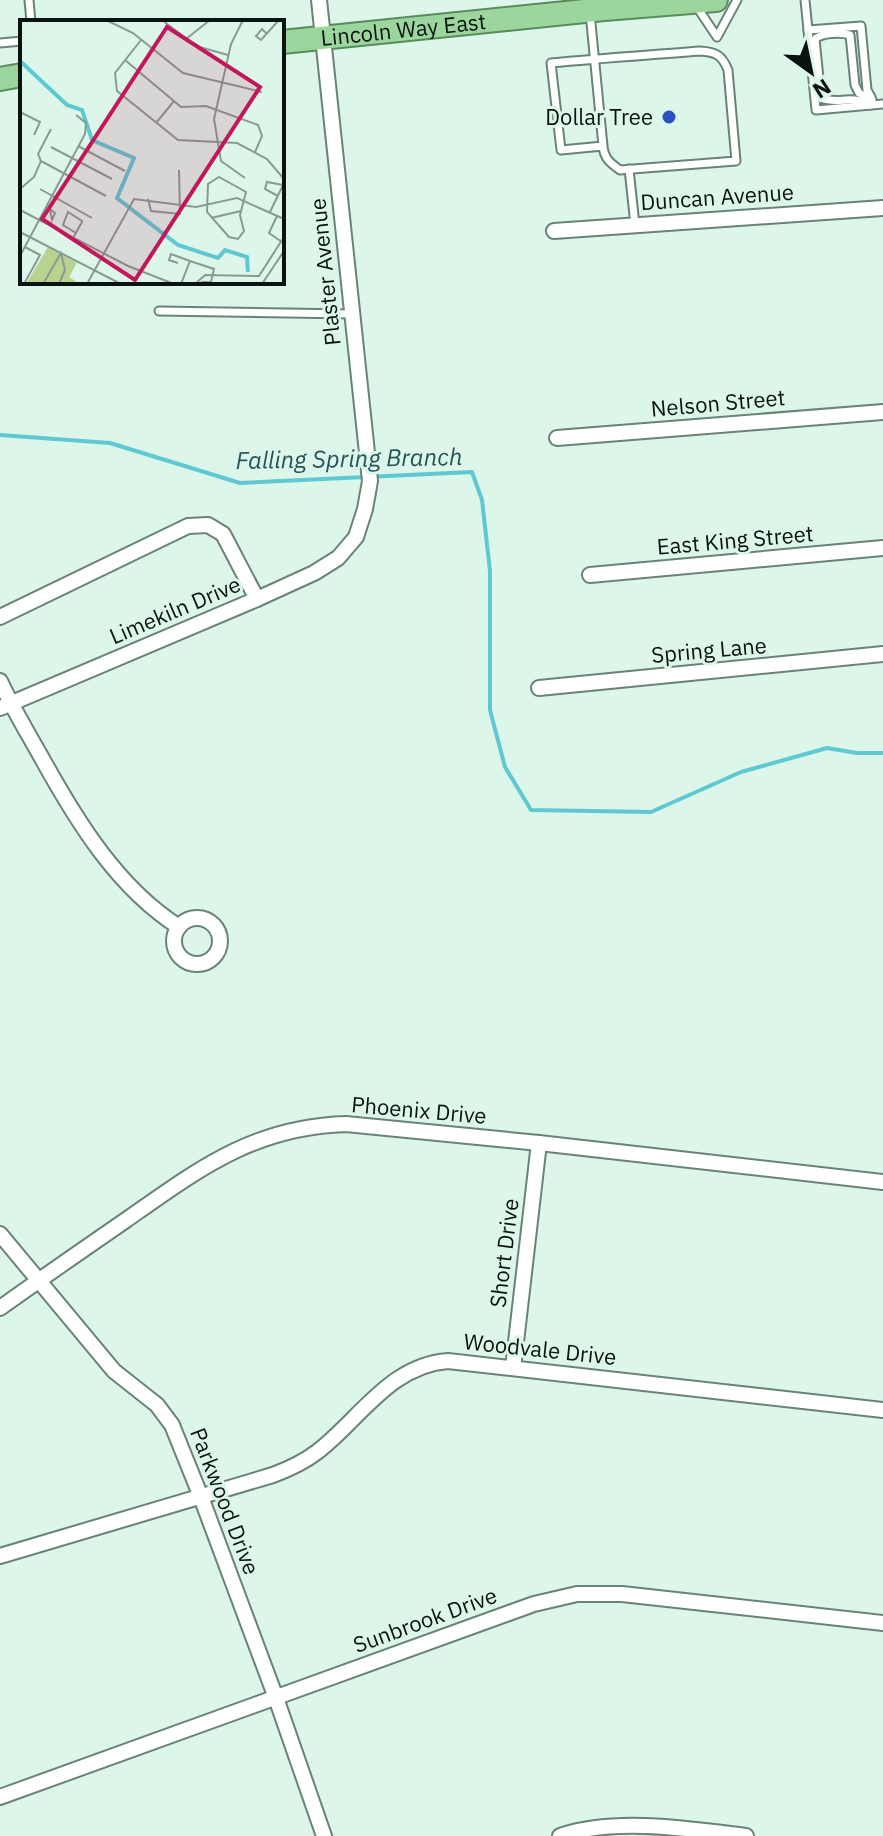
<svg xmlns="http://www.w3.org/2000/svg" width="883" height="1836" font-family="'IBM Plex Sans',sans-serif">
	<rect width="100%" height="100%" fill="#dcf6ea"/>
	<g fill="none" stroke-linecap="round" stroke-linejoin="round">
		<polyline stroke="#60c8d3" stroke-width="4" points="0,435 110,443 240,483 472,472 482,500 490,571 490,710 505,767 531,810 651,812 741,772 827,748 857,753 883,753"/>
		<g stroke="#6a8377" stroke-width="11">
			<g id="service">
				<polyline points="29,0 31,22"/>
				<polyline points="805,0 816,110 883,104"/>
				<polyline points="697,7 717,37 737,0"/>
				<path d="M590,13L603,146C604,158 610,163 620,170L736,161L728,70C722,55 716,52 700,51C651,55 601,58 551,63L561,150L603,146"/>
				<polyline points="808,30 861,26 867,90 871,97"/>
				<polyline points="0,43 22,41"/>
				<path d="M870,105C850,94 839,105 821,98L815,39C822,33 840,32 850,35L855,85L859,93L872,100"/>
				<polyline points="629,169 635,225"/>
				<polyline points="159,311 352,314"/>
			</g>
		</g>
		<g stroke="#6a8377" stroke-width="18">
			<g id="minor">
				<polyline points="554,231 883,208"/>
				<polyline points="557,438 883,412"/>
				<polyline points="590,575 883,548"/>
				<polyline points="0,617 188,526 208,525 223,534 257,599"/>
				<path d="M0,681C13,709 29,735 44,762C78,823 118,888 179,927"/>
				<polyline points="539,688 883,654"/>
				<polyline points="0,708 257,599 314,573 338,558 356,537 365,509 370,481 319,0"/>
				<circle cx="197" cy="941" r="23"/>
				<polyline points="0,1234 114,1371 157,1405 172,1425 201,1497 276,1698 324,1836"/>
				<path d="M0,1308C42,1278 84,1249 126,1220C199,1169 253,1127 346,1124L539,1143L883,1182"/>
				<polyline points="513,1368 539,1143"/>
				<path d="M0,1556L273,1475C289,1469 304,1462 317,1452C359,1420 390,1365 448,1361L883,1410"/>
				<polyline points="0,1797 534,1604 577,1594 622,1594 883,1623"/>
				<path d="M560,1836C614,1817 690,1829 746,1836"/>
			</g>
		</g>
		<g stroke="#598b5c" stroke-width="26">
			<g id="trunk">
				<path id="s1" d="M282,42L604,9L716,0"/>
				<polyline points="0,79 22,75"/>
			</g>
		</g>
		<use href="#service" stroke="#fff" stroke-width="7"/>
		<use href="#minor" stroke="#fff" stroke-width="14"/>
		<use href="#trunk" stroke="#9cd69e" stroke-width="22"/>
	</g>
	<circle fill="#2c51c1" stroke="#dcf6ea" stroke-width="3" cx="669" cy="117" r="8"/>
	<g text-anchor="middle" stroke-width="6" stroke-linejoin="round" paint-order="stroke">
		<g font-size="22" fill="#0a130f" stroke="#dcf6ea">
			<text dy="8" stroke="none"><textPath href="#s1" startOffset="122">Lincoln Way East</textPath></text>
			<text transform="translate(717 197) rotate(-4)" y="8">Duncan Avenue</text>
			<text transform="translate(325 272) rotate(-96)" y="8">Plaster Avenue</text>
			<text transform="translate(718 403) rotate(-5)" y="8">Nelson Street</text>
			<text transform="translate(735 540) rotate(-5)" y="8">East King Street</text>
			<text transform="translate(175 610) rotate(-23)" y="8">Limekiln Drive</text>
			<text transform="translate(709 650) rotate(-5)" y="8">Spring Lane</text>
			<text transform="translate(419 1110) rotate(5)" y="8">Phoenix Drive</text>
			<text transform="translate(504 1253) rotate(-83)" y="8">Short Drive</text>
			<text transform="translate(540 1349) rotate(6)" y="8">Woodvale Drive</text>
			<text transform="translate(225 1501) rotate(69)" y="8">Parkwood Drive</text>
			<text transform="translate(425 1620) rotate(-20)" y="8">Sunbrook Drive</text>
		</g>
		<g font-size="22" fill="#0a130f" stroke="#dcf6ea" text-anchor="end">
			<text x="653" y="125">Dollar Tree</text>
		</g>
		<g font-size="24" font-style="italic" fill="#255358" stroke="#dcf6ea">
			<text transform="translate(349 459) rotate(-1)" y="8">Falling Spring Branch</text>
		</g>
	</g>
	<g transform="translate(20 20)">
		<rect width="264" height="264" fill="#dcf6ea"/>
		<path d="M28,227L57,243L49,257L60,264H6Z" fill="#b9d290"/>
		<path fill="none" stroke="#60c8d3" stroke-width="4" d="M0,41L47,85L62,90L72,120L114,138L97,178L158,225L198,238L205,230L227,237L228,252"/>
		<path fill="none" stroke="#889b92" stroke-width="2" d="M86,0L113,13L163,53L242,72M142,0L176,26L208,35M223,0L211,24L194,99L201,141L225,158M247,14L242,9L236,16L241,20L259,0M166,19L190,0M121,20L95,53L97,71L158,120L217,123L247,139L264,159M105,40L161,87L186,86L238,105L242,116L235,132M0,92L20,102L14,115M136,103L154,81M58,126L105,151M31,127L92,159M21,141L86,176M199,157L226,172L220,195L224,211L218,219L209,217L187,192L188,164ZM0,169L14,157L21,141L18,134L31,109M20,169L72,198M258,176L245,169L247,162L263,165M128,179L131,191L160,194L159,150M0,190L108,246L154,264M30,190L32,200L35,193L30,189M250,192L264,163M257,196L249,213L262,222M191,198L221,191M0,212L101,264M53,218L62,202V201L48,192L43,205L56,213M0,236L65,114L66,103L56,95M158,243L149,240L151,234L170,241M4,264L20,235L5,227M23,264L41,233L45,250L39,264M67,264L114,179L176,187L217,178L264,199M161,264L170,241L194,249L191,262H181M175,264L185,255L239,256L264,217M242,264L264,231"/>
		<path fill="#c2185b" fill-opacity="0.15" stroke="#c2185b" stroke-width="4" d="M147,7L240,67L115,260L22,199Z"/>
		<rect width="264" height="264" fill="none" stroke="#0a130f" stroke-width="4"/>
	</g>
	<g transform="translate(811 72) rotate(147)" stroke="#dcf6ea" stroke-width="6" paint-order="stroke">
	<path d="M0-6L14 30L0 20L-14 30Z" fill="#0a130f"/>
	<text y="-12" font-size="22" font-weight="bold" text-anchor="middle" fill="#0a130f">N</text>
	</g>
</svg>
